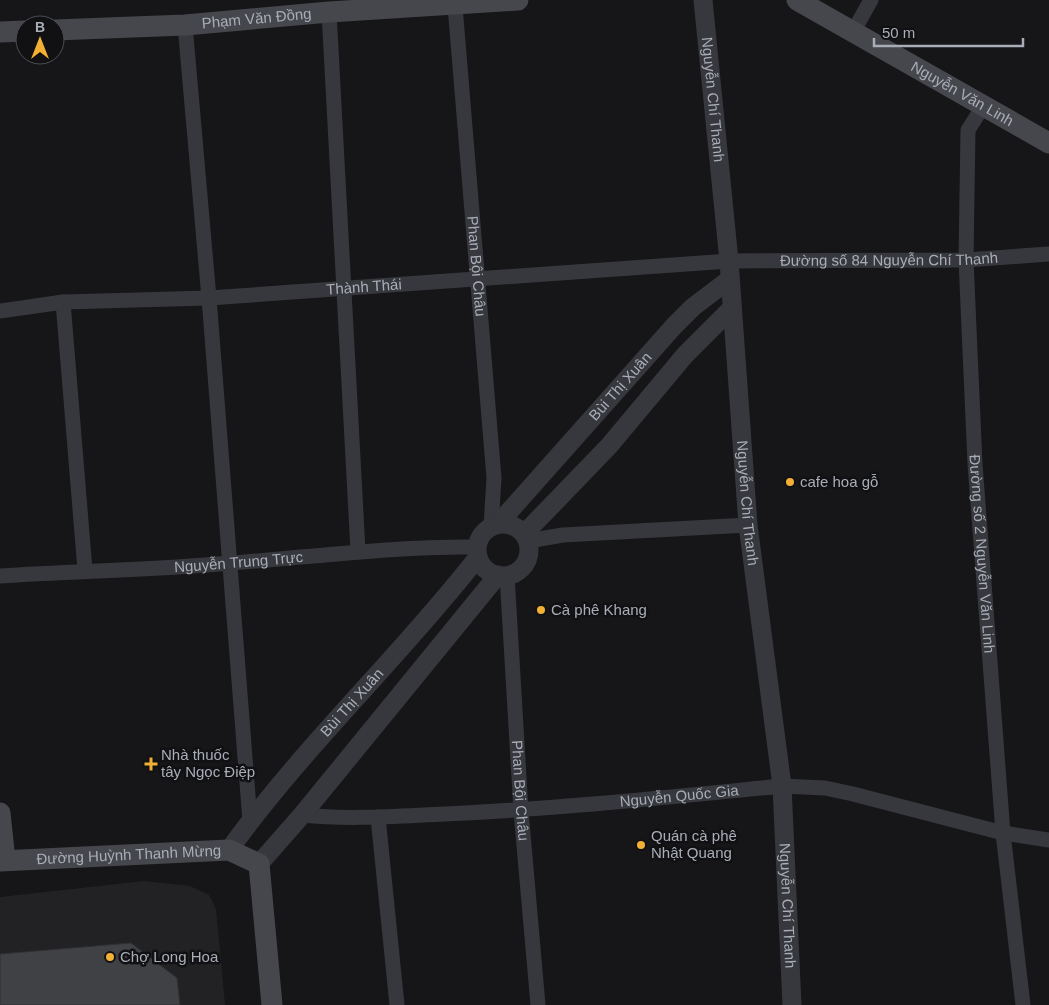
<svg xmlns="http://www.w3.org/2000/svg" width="1049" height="1005" font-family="Helvetica,sans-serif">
	<rect width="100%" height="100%" fill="#161618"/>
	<polygon fill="#222225" points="144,881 190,886 209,895 216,909 225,1005 0,1005 0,897"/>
	<polygon fill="#404145" stroke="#303034" points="131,943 177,978 180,1005 0,1005 0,954"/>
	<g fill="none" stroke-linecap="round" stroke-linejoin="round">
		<g stroke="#37383d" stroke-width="15">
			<path id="s1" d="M455,6L494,478L491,527"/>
			<polyline points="329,12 358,551"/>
			<polyline points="185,25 209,298 250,821"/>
			<polyline points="853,32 871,0"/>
			<path id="s2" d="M984,105L968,130L966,260L975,464L1003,833L1023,1005"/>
			<polyline points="63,302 85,570"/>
			<path id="s3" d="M0,311L63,302L209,298L729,261L966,260L1049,254"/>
			<polyline points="528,541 563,535 748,525"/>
			<path id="s4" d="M507,575L521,811L538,1005"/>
			<path id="s5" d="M0,576C77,571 154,570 231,563C313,557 394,546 477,547"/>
			<path id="s6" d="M302,815C349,820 398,816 445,814C558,809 670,797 782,786L825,788L853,794L1003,833L1049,840"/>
			<polyline points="378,817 397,1005"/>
		</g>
		<g stroke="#37383d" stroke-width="19">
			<path id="s7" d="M703,0L729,261L748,525L782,786L792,1005"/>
			<path id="s8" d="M498,524L674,326L693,307L730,279"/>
			<circle cx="503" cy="550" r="26"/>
			<polyline points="524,534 609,446 685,355 732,308"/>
			<path id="s9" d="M229,850C304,746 399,658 478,557"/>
			<polyline points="259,864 302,815 498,575"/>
		</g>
		<g stroke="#45474d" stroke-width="21">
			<path id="s10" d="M797,0L1049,143"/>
			<path id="s11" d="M55,30L185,25L329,12L518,0"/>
			<polyline points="0,32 25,31"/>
			<polyline points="0,813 5,860"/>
			<path id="s12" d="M0,861L229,850L259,864L272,1005"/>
		</g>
	</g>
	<g fill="#f2b134" stroke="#111113" stroke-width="2">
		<circle cx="790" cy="482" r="5"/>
		<circle cx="541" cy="610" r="5"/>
		<path d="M148.5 756.5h5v5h5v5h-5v5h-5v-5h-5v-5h5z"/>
		<circle cx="641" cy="845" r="5"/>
		<circle cx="110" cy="957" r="5"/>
	</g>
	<g text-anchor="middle" stroke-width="5" stroke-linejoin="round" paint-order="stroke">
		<g font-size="15" fill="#a8adb8" stroke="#111113">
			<text dy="5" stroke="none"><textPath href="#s11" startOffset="202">Phạm Văn Đồng</textPath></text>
			<text dy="5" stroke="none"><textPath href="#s10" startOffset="190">Nguyễn Văn Linh</textPath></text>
			<text dy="5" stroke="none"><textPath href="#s7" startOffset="100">Nguyễn Chí Thanh</textPath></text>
			<text dy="5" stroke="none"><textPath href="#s3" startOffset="891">Đường số 84 Nguyễn Chí Thanh</textPath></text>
			<text dy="5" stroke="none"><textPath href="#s1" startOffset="261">Phan Bội Châu</textPath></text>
			<text dy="5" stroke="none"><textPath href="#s3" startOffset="365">Thành Thái</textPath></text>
			<text dy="5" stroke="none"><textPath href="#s8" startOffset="184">Bùi Thị Xuân</textPath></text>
			<text dy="5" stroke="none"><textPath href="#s7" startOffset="505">Nguyễn Chí Thanh</textPath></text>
			<text dy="5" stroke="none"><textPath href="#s2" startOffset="454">Đường số 2 Nguyễn Văn Linh</textPath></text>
			<text dy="5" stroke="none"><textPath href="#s5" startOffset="239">Nguyễn Trung Trực</textPath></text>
			<text dy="5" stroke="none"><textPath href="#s9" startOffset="192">Bùi Thị Xuân</textPath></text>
			<text dy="5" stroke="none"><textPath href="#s4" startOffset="216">Phan Bội Châu</textPath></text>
			<text dy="5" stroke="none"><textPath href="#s6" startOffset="378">Nguyễn Quốc Gia</textPath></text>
			<text dy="5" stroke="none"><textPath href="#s12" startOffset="129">Đường Huỳnh Thanh Mừng</textPath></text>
			<text dy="5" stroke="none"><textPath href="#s7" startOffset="910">Nguyễn Chí Thanh</textPath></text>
		</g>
		<g font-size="15" fill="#a8adb8" stroke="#111113" text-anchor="start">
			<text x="800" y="487">cafe hoa gỗ</text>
			<text x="551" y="615">Cà phê Khang</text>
			<text x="161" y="760">Nhà thuốc<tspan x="161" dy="17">tây Ngọc Điệp</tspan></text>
			<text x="651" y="841">Quán cà phê<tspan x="651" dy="17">Nhật Quang</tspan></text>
			<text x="120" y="962">Chợ Long Hoa</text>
		</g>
	</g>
	<g transform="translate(40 40)"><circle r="24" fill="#111113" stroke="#4d4f55"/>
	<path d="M0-4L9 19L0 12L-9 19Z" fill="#f2b134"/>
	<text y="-8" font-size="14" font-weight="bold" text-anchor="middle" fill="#a8adb8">B</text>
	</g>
	<path d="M874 38v8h149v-8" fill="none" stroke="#a8adb8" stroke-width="2.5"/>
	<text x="882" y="38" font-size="15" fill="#a8adb8" stroke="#111113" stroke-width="4" paint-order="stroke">50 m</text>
</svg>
